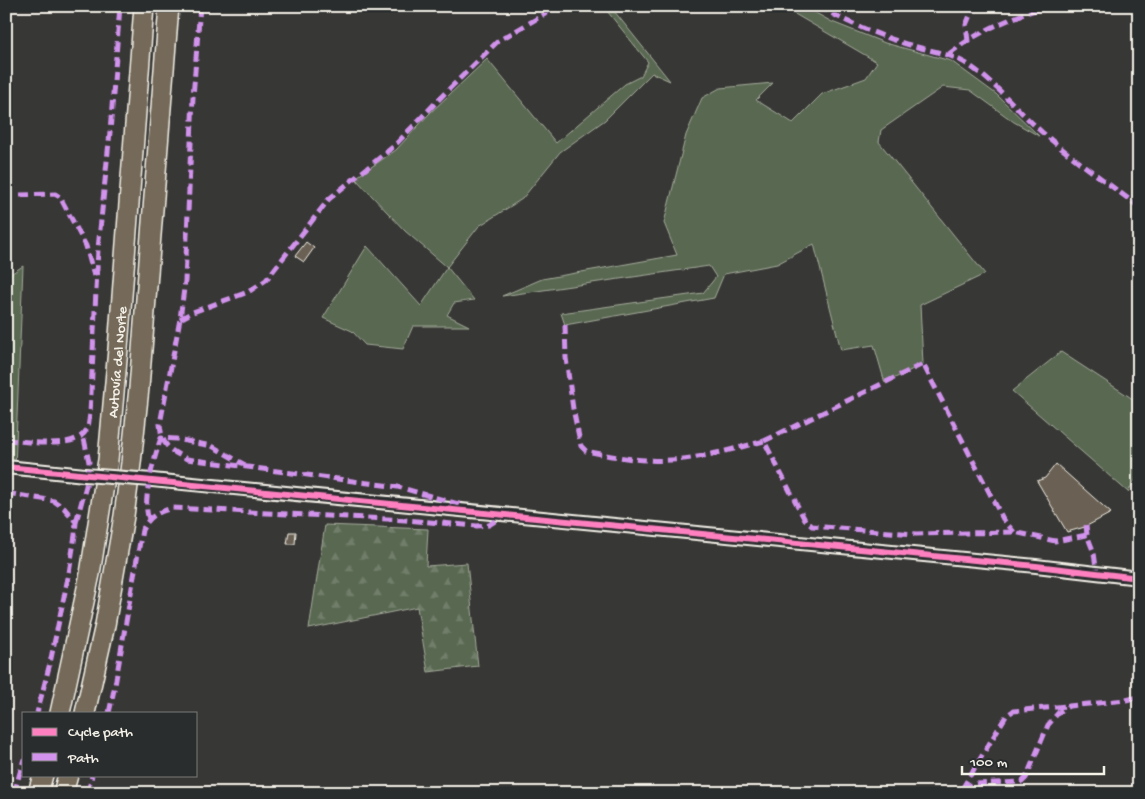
<svg xmlns="http://www.w3.org/2000/svg" width="1145" height="799" font-family="'Gochi Hand',sans-serif">
	<defs>
		<pattern id="forest-firs" width="22" height="20" patternUnits="userSpaceOnUse" patternTransform="scale(1.25)"><rect width="22" height="20" fill="#596851"/><path d="M5 1l3.5 6h-7zM16 11l3.5 6h-7z" fill="#717e6a"/></pattern>
	</defs>
	<rect width="100%" height="100%" fill="#373735"/>
	<filter id="ink" filterUnits="userSpaceOnUse"><feTurbulence type="fractalNoise" baseFrequency=".02" numOctaves="2"/><feDisplacementMap in="SourceGraphic" scale="10" xChannelSelector="R" yChannelSelector="G"/><feConvolveMatrix kernelMatrix="1 2 1 2 8 2 1 2 1" color-interpolation-filters="sRGB"/></filter>
	<g filter="url(#ink)">
		<g fill="#596851" stroke="#a6ac9c">
			<polygon points="603,6 610,6 670,81 652,73 605,120 560,152 522,199 479,226 447,267 474,300 454,303 447,315 469,326 413,326 403,349 365,345 352,331 323,318 367,246 421,306 447,267 405,231 355,178 396,150 429,114 487,59 556,143 625,84 641,76 648,62"/>
			<polygon points="781,6 807,6 812,11 832,22 885,43 951,61 996,94 1039,136 1014,122 970,90 943,87 881,130 879,142 985,274 920,305 923,364 885,383 874,345 841,350 814,244 777,264 724,274 714,298 565,325 561,313 703,293 716,277 709,266 502,296 542,279 677,255 664,223 686,135 702,98 720,88 773,83 756,100 793,123 822,94 866,78 877,62"/>
			<polygon points="23,266 15,468 6,467 6,277"/>
			<polygon points="1061,352 1139,403 1139,473 1128,492 1012,391"/>
		</g>
		<polygon fill="url(#forest-firs)" stroke="#a6ac9c" points="325,525 428,529 426,566 467,563 478,666 428,672 417,607 309,629"/>
		<g fill="#6b6052" stroke="#f4f1e8">
			<polygon points="306,242 314,248 304,262 295,256"/>
			<polygon points="1056,464 1111,513 1085,527 1067,532 1037,481 1045,478"/>
			<polygon points="289,532 296,532 295,544 287,544"/>
		</g>
		<g fill="none" stroke-linecap="round" stroke-linejoin="round">
			<g stroke="#f4f1e8" stroke-width="16">
				<g id="tertiary">
					<polyline points="6,467 85,475"/>
					<polyline points="152,480 1036,566 1139,578"/>
				</g>
			</g>
			<g stroke="#f4f1e8" stroke-width="22">
				<g id="motorway">
					<path id="s1" d="M60,713L90,574L108,460L118,349L144,6"/>
					<polyline points="85,713 105,625 124,516 131,463 139,388 169,6"/>
					<polyline points="38,793 43,775"/>
					<polyline points="63,793 68,775"/>
				</g>
			</g>
			<use href="#tertiary" stroke="#2a2d2e" stroke-width="12"/>
			<use href="#motorway" stroke="#746a5a" stroke-width="19"/>
			<g stroke="#f4f1e8" stroke-width="16" stroke-linecap="butt">
				<polyline id="tertiary-bridge" points="85,475 152,480"/>
			</g>
			<use href="#tertiary-bridge" stroke="#2a2d2e" stroke-width="12"/>
			<g stroke="#d193ec" stroke-width="5" stroke-dasharray="10 5" stroke-linecap="butt">
				<path d="M200,6L193,97L185,281L180,319L160,424C162,445 168,450 187,459L398,487L462,505"/>
				<path d="M819,6C842,21 883,37 910,45C930,51 949,53 967,64C996,83 1017,110 1043,133C1073,159 1107,182 1139,207"/>
				<polyline points="968,41 966,25 974,6"/>
				<path d="M949,54C978,31 1012,17 1048,6"/>
				<polyline points="20,195 55,194 60,197 86,246 94,276"/>
				<polyline points="180,319 193,312 248,292 266,280 329,199 394,146 445,93 498,41 545,14 553,6"/>
				<path d="M565,325L566,358L573,409L581,446L586,451C606,455 626,459 647,460C686,463 726,451 764,441L805,520L812,526L916,534L1014,532L1055,541L1087,535"/>
				<path d="M6,440C26,441 77,451 87,429C89,425 89,419 90,414L98,249L110,132L120,6"/>
				<polyline points="764,441 923,364 1003,519 1014,532"/>
				<polyline points="6,493 54,501 64,508 76,522 75,535 69,573 50,663 37,713"/>
				<path d="M149,519C141,502 155,455 161,438L176,439L212,446L245,465"/>
				<polyline points="76,522 86,486 89,462 83,434"/>
				<polyline points="1086,525 1087,535 1094,553 1097,574"/>
				<path d="M109,713L115,685L142,530C150,516 156,513 172,508L405,520L477,526L489,525L504,515"/>
				<polyline points="962,789 973,784 1022,782 1026,778 1048,725 1059,712 1069,706 1126,700 1139,697"/>
				<polyline points="962,789 1006,716 1013,711 1067,706"/>
				<polyline points="14,793 24,759"/>
				<polyline points="88,793 92,775"/>
			</g>
			<g stroke="#2a2d2e" stroke-width="9">
				<polyline id="cycleway" points="6,467 1036,566 1139,578"/>
			</g>
			<use href="#cycleway" stroke="#ff80c0" stroke-width="6"/>
		</g>
	</g>
	<g text-anchor="middle" stroke-width="4.5" stroke-linejoin="round" paint-order="stroke">
		<g font-size="15" fill="#f4f1e8" stroke="#2a2d2e">
			<text dy="5" stroke="none"><textPath href="#s1" startOffset="356">Autovía del Norte</textPath></text>
		</g>
	</g>
	<rect width="1145" height="799" fill="none" stroke="#2a2d2e" stroke-width="25"/>
	<rect x="12" y="12" width="1120" height="774" fill="none" stroke="#f4f1e8" stroke-width="2" filter="url(#ink)"/>
	<rect x="22" y="712" width="175" height="65" fill="#2a2d2e" stroke="#7b7b78"/>
	<rect x="32" y="728" width="25" height="8" fill="#ff80c0" stroke="#7b7b78"/>
	<text x="68" y="736" font-size="15" fill="#f4f1e8">Cycle path</text>
	<rect x="32" y="753" width="25" height="8" fill="#d193ec" stroke="#7b7b78"/>
	<text x="68" y="762" font-size="15" fill="#f4f1e8">Path</text>
	<path d="M962 766v8h142v-8" fill="none" stroke="#f4f1e8" stroke-width="2.5"/>
	<text x="970" y="766" font-size="15" fill="#f4f1e8" stroke="#2a2d2e" stroke-width="4" paint-order="stroke">100 m</text>
</svg>
